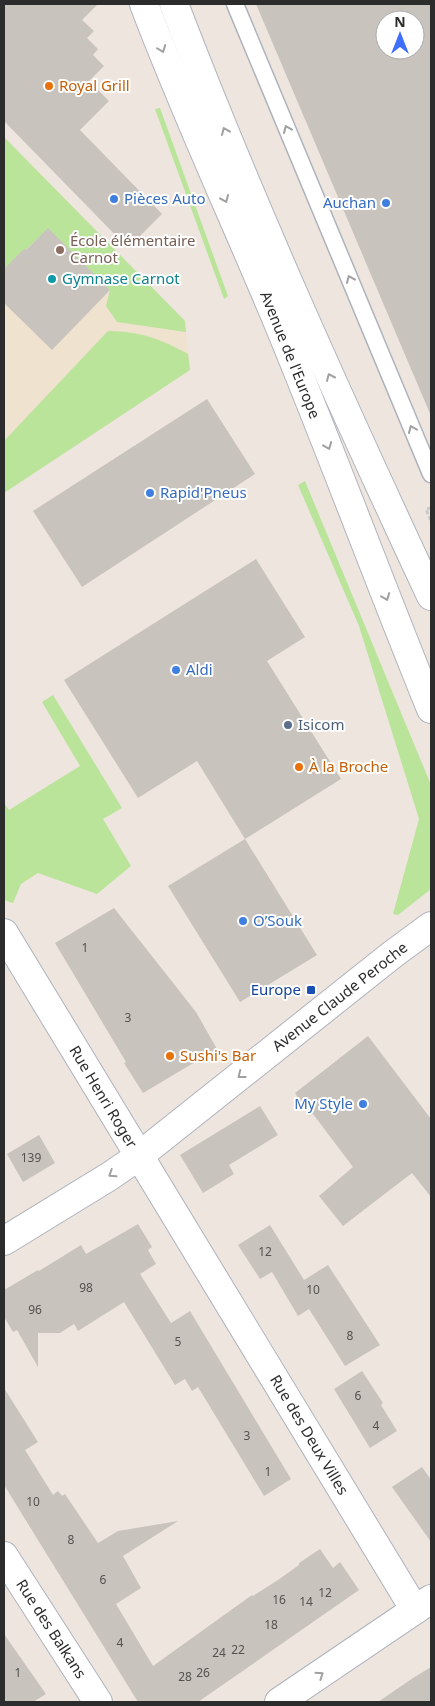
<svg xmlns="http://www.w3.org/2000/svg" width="435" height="1706" font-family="'Noto Sans',sans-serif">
	<rect width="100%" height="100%" fill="#eee6de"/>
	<polygon fill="#efe2ce" points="4,137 185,321 190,370 4,493"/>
	<g fill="#b9e49a">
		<polygon points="160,108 228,296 224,299 155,109"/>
		<polygon points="4,137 185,321 186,332 117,322 106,306 110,290 48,229 4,270"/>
		<path d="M108,331C142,332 158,338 188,354L190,370L4,493V441Z"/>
		<polygon points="305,481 431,785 431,889 398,915 393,914 419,819 359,626 298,485"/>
		<polygon points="53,695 122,808 103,819 131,866 97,894 38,873 21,884 13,903 6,901 4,896 4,803 9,810 80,766 42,702"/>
	</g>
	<g fill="#c9c3bd" fill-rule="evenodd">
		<polygon points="4,4 98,4 82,20 94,31 87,38 98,49 93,55 104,66 89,81 109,101 80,130 162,214 128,248 4,121"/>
		<path d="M256,4H431V416ZM385,20H415V50H385Z"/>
		<polygon points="48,228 110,290 52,350 4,303 4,269 24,249 26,250"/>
		<polygon points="207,399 255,474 82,587 33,511"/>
		<polygon points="256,559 305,637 267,661 341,779 245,839 197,761 138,798 64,680"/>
		<polygon points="245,839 317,955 240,1002 168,886"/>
		<polygon points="114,908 196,1012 217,1049 143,1093 124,1063 126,1062 55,943"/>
		<polygon points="368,1036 431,1119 431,1197 412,1173 343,1226 319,1196 353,1167 313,1114 309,1116 295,1093"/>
		<polygon points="260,1106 278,1135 229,1165 234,1174 203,1193 180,1155"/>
		<polygon points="39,1135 55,1163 23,1182 7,1154"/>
		<polygon points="138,1224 152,1247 148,1250 156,1264 140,1274 171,1323 190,1311 291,1479 264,1496 198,1387 192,1391 185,1379 175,1385 124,1302 78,1331 74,1324 60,1333 38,1333 38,1367 17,1330 13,1332 4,1317 4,1290 38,1270 39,1271 81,1245 86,1254"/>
		<polygon points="270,1225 304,1280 328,1265 380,1345 345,1366 309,1309 298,1316 272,1272 260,1279 238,1245"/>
		<polygon points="362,1371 383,1403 381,1405 397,1431 370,1448 334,1389"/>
		<polygon points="4,1388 38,1442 25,1450 53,1495 58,1491 62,1496 65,1494 98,1543 118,1531 178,1521 123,1556 141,1588 116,1604 153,1666 252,1595 253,1596 278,1580 299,1565 299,1563 320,1549 333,1568 340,1562 359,1590 198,1702 138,1702 4,1485"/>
		<polygon points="422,1467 431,1480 431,1542 392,1487"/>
		<polygon points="4,1634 46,1694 33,1702 4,1702"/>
		<polygon points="431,1667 431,1702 378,1702 413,1678"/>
	</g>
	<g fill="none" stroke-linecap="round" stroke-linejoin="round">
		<g stroke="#aeb2bc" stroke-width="19">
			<polyline id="service" points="235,4 431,474"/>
		</g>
		<g stroke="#aeb2bc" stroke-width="30">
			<g id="minor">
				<polyline points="4,933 415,1610"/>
				<polyline points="4,1241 110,1176 139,1156 393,954 431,926"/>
				<polyline points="4,1556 98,1702"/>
			</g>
		</g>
		<g stroke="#aeb2bc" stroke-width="30">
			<g id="tertiary">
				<path d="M144,4C184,110 232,213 276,318C330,448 378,579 431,709"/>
				<path d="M174,4C251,205 340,401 431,596"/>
				<polyline points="279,1702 431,1599"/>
			</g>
		</g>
		<polyline stroke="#c8c8c8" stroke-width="3" stroke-dasharray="4 2.5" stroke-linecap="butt" points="431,508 426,509 431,521"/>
		<use href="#service" stroke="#fff" stroke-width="16"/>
		<use href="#minor" stroke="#fff" stroke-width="28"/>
		<use href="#tertiary" stroke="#fff" stroke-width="28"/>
	</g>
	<defs><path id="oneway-chevron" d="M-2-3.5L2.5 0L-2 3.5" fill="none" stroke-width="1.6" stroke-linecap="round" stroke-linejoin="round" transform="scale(1.25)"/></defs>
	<g stroke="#a0a0a0">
		<use href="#oneway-chevron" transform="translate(162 49) rotate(69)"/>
		<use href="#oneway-chevron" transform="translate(287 129) rotate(-113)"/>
		<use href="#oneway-chevron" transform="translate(225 131) rotate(-113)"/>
		<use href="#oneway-chevron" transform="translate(225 199) rotate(67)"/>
		<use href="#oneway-chevron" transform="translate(350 279) rotate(-113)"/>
		<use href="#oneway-chevron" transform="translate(330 377) rotate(-114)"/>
		<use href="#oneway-chevron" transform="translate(412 429) rotate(-113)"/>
		<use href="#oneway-chevron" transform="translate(328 446) rotate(68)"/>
		<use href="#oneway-chevron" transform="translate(386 597) rotate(69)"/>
		<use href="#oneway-chevron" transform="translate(241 1075) rotate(142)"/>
		<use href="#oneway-chevron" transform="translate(112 1174) rotate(147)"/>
		<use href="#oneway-chevron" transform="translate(320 1675) rotate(-34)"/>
	</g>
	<g fill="#e8710a" stroke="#fff" stroke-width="2">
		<circle cx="49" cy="86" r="5"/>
		<circle cx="299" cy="767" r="5"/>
		<circle cx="170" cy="1056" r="5"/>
	</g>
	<g fill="#3f7fe0" stroke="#fff" stroke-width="2">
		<circle cx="114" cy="199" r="5"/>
		<circle cx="386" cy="203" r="5"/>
		<circle cx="150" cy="493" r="5"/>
		<circle cx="176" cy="670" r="5"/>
		<circle cx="243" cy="921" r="5"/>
		<circle cx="363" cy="1104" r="5"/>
	</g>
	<circle fill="#8d6e63" stroke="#fff" stroke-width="2" cx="60" cy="250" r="5"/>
	<circle fill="#0f9aa8" stroke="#fff" stroke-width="2" cx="52" cy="279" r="5"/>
	<circle fill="#5c6f8a" stroke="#fff" stroke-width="2" cx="288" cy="725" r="5"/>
	<rect fill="#1a4fb4" stroke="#fff" stroke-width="2" x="306" y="985" width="10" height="10" rx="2.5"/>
	<g text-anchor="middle" stroke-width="4" stroke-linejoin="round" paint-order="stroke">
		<g font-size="12" fill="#535250">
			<text x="85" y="952">1</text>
			<text x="128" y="1022">3</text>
			<text x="31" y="1162">139</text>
			<text x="265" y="1256">12</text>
			<text x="86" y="1292">98</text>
			<text x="313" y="1294">10</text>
			<text x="35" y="1314">96</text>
			<text x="350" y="1340">8</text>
			<text x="178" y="1346">5</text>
			<text x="358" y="1400">6</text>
			<text x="376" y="1430">4</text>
			<text x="247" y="1440">3</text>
			<text x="268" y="1476">1</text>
			<text x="33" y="1506">10</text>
			<text x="71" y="1544">8</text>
			<text x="103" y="1584">6</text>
			<text x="325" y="1597">12</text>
			<text x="279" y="1604">16</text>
			<text x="306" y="1606">14</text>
			<text x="271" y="1629">18</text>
			<text x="120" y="1647">4</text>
			<text x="238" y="1654">22</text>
			<text x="219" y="1657">24</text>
			<text x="18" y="1677">1</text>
			<text x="203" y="1677">26</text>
			<text x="185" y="1681">28</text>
		</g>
		<g font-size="15" fill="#c56008" stroke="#fff" text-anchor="start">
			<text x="59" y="91">Royal Grill</text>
			<text x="309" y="772">À la Broche</text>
			<text x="180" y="1061">Sushi's Bar</text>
		</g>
		<g font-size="15" fill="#366cbe" stroke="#fff" text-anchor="start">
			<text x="124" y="204">Pièces Auto</text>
			<text x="376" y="208" text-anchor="end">Auchan</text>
			<text x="160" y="498">Rapid'Pneus</text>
			<text x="186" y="675">Aldi</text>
			<text x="253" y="926">O’Souk</text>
			<text x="353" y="1109" text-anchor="end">My Style</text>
		</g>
		<g font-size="15" fill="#785e54" stroke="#fff" text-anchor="start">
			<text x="70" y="246">École élémentaire<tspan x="70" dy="17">Carnot</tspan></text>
		</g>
		<g font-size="15" fill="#0d838f" stroke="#fff" text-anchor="start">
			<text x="62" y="284">Gymnase Carnot</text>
		</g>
		<g font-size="15" fill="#2c2c2c" stroke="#fff">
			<text transform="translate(290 355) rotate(68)" y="5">Avenue de l'Europe</text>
			<text transform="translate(340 997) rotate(-38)" y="5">Avenue Claude Peroche</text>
			<text transform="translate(103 1097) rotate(59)" y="5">Rue Henri Roger</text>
			<text transform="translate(309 1435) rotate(59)" y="5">Rue des Deux Villes</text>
			<text transform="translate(51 1629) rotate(57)" y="5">Rue des Balkans</text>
		</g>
		<g font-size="15" fill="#4e5e75" stroke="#fff" text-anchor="start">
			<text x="298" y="730">Isicom</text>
		</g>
		<g font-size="15" fill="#164399" stroke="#fff" text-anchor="end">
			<text x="301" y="995">Europe</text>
		</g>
	</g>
	<rect width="435" height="1706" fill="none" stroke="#2c2c2c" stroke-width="10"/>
	<g transform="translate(400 35)"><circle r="24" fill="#ffffff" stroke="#ababab"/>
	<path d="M0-4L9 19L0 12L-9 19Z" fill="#3d6efc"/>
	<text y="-8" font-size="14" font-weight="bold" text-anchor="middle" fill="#2c2c2c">N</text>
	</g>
</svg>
